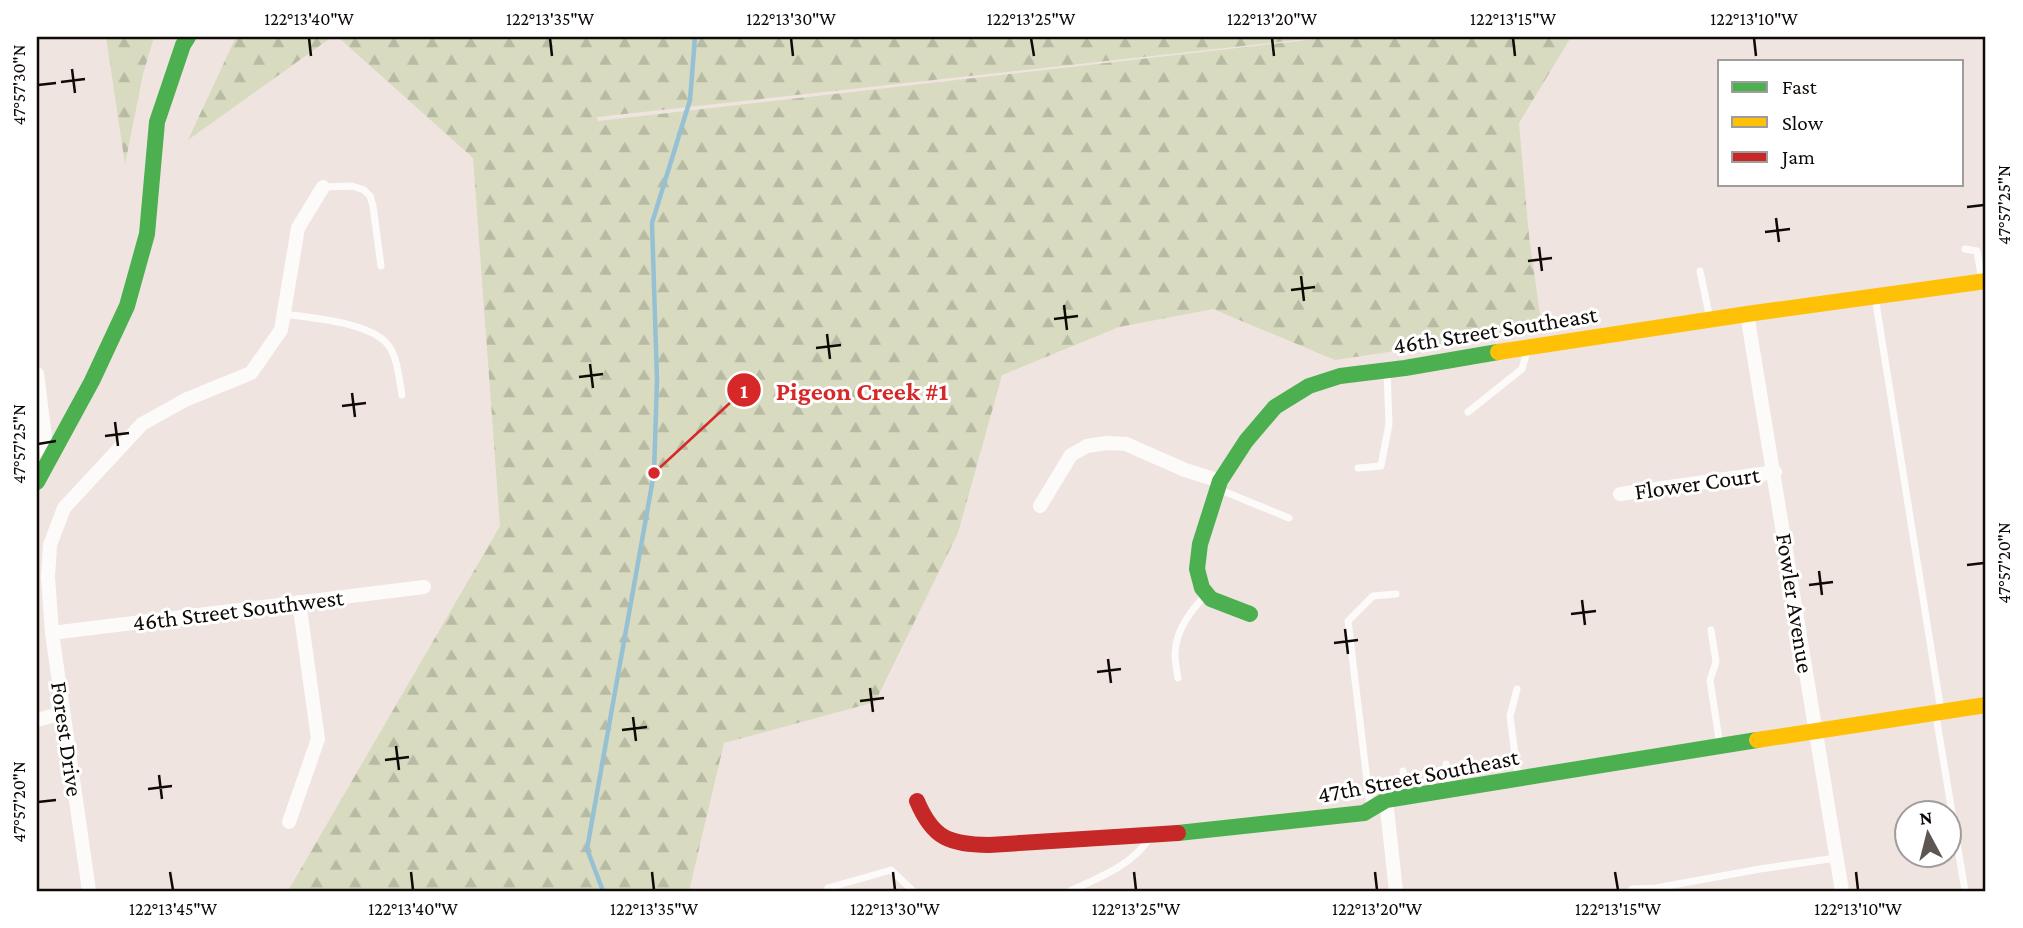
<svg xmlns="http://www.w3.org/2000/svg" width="2023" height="928" font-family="'Crimson Pro',serif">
	<defs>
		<pattern id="forest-firs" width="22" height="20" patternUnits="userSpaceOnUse" patternTransform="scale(1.75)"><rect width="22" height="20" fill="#d8dbbf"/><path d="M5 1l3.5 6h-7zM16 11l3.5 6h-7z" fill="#b8bba3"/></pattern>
	</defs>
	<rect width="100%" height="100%" fill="#efe4df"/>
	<g fill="url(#forest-firs)">
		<polygon points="106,37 154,37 143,74 125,164"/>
		<polygon points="236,37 332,37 188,140"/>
		<polygon points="338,37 1325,37 597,117 598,121 1334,37 1571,37 1519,123 1529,236 1542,329 1335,360 1213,309 1119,327 1002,375 958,533 875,702 724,743 689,891 288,891 500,526 473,158"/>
	</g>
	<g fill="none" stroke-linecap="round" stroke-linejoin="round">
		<polyline stroke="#96c1d4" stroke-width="4.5" points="603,891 587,849 654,473 657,380 652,223 690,100 695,37"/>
		<g stroke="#fdfbfa" stroke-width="7">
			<polyline points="323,187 352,186 364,190 370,196 373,206 381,266"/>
			<polyline points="1965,249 1977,251 1982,281"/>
			<polyline points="1700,271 1710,319"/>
			<polyline points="1875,297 1941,711"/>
			<path d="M284,314C311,318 372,322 389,346C398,359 399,380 402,395"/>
			<polyline points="1468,412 1522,369 1527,351"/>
			<polyline points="1358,468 1381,466 1389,424 1387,371"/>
			<polyline points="1218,489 1289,518"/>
			<polyline points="1711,630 1716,662 1710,680 1720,746"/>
			<path d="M1178,678C1177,671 1175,663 1175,655C1175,632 1191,610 1206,595"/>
			<polyline points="1517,689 1510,716 1518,778"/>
			<polyline points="1936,716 1965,891"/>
			<polyline points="1446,764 1450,789"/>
			<polyline points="1403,771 1407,796"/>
			<polyline points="1370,806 1348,621 1373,596 1396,594"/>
			<polyline points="828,888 891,870 913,891"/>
			<polyline points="1632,889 1656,888 1760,869 1836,858"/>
			<path d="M1070,891C1098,878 1131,866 1149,839"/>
		</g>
		<g stroke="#fdfbfa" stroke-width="14">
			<polyline points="1747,314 1842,891"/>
			<polyline points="37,374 48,461"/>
			<polyline points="1620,494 1775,472"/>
			<polyline points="1040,506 1071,455 1087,446 1107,443 1126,444 1185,470 1220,481"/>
			<polyline points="52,633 424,587"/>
			<polyline points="37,720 63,713"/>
			<polyline points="1386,800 1396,891"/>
			<polyline points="289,822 318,739 299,602"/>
			<polyline points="89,891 52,633 48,577 50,545 64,508 142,424 185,400 251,373 281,330 298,228 323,187"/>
		</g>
		<g stroke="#4caf50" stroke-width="16">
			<polyline points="37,482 92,381 127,306 147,234 157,122 183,45 188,37"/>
			<polyline points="1250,614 1211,599 1202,588 1197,569 1200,544 1220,481 1246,441 1275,407 1309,386 1340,376 1405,368 1498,352"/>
			<polyline points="1178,833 1364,813 1386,800 1757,740"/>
		</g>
		<g stroke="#ffc107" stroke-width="16">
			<polyline points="1498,352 1747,314 1986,281"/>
			<polyline points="1757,740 1986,705"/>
		</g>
		<path stroke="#c62828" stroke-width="16" d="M917,801C933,839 949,844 989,845L1178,833"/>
	</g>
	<path fill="none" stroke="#100a07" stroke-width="2.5" d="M309,38L311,56M550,38L552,56M791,38L793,56M1031,38L1034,56M1272,38L1274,56M1513,38L1515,56M1754,38L1756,56M72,69L75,93M61,82L85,79M38,85L56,83M1967,207L1984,205M1776,218L1779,242M1765,232L1790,229M1539,247L1542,271M1528,261L1552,258M1301,276L1304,301M1291,290L1315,287M1064,305L1067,330M1054,319L1078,316M827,334L830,359M816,348L841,345M590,364L593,388M579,377L603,374M352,393L355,417M342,406L366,403M115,422L118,446M105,436L129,433M38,444L56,441M1967,565L1984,563M1819,571L1822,595M1809,585L1833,582M1582,600L1585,625M1571,614L1596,611M1345,629L1348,654M1334,643L1358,640M1108,659L1111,683M1097,672L1121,669M870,688L873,712M860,701L884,698M633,717L636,741M622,730L647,727M396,746L399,770M385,760L409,757M159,775L162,799M148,789L172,786M38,802L56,800M170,872L173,890M411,872L413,890M652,872L654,890M893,872L895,890M1134,872L1136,890M1375,872L1377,890M1615,872L1618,890M1856,872L1858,890"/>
	<g text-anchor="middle" stroke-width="6" stroke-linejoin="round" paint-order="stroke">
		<g font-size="24" fill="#100a07" stroke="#fff">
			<text transform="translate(1495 330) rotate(-9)" y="8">46th Street Southeast</text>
			<text transform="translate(1697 483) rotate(-8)" y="8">Flower Court</text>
			<text transform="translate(1795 603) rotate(81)" y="8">Fowler Avenue</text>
			<text transform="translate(238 610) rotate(-7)" y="8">46th Street Southwest</text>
			<text transform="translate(67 739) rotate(82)" y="8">Forest Drive</text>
			<text transform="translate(1418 776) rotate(-11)" y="8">47th Street Southeast</text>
		</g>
	</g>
	<path fill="none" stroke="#d62828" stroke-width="2.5" d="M654 473L744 390"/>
	<g fill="#d62828" stroke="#fff" stroke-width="2.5">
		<circle cx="654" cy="473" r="7"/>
		<circle cx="744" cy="390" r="18"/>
	</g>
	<g font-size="21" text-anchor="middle" font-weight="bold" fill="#fff">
		<text x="744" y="398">1</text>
	</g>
	<g font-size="26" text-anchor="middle" font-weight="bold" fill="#d62828" stroke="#fff" stroke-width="6" stroke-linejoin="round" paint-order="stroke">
		<text x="862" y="400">Pigeon Creek #1</text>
	</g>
	<rect width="2023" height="928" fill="none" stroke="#ffffff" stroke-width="77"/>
	<rect x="1718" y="60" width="245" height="126" fill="#ffffff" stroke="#9f9d9c" stroke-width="2"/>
	<rect x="1732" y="82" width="35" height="10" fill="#4caf50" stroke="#9f9d9c" stroke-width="2"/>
	<text x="1782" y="94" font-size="21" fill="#100a07">Fast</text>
	<rect x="1732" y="117" width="35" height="10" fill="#ffc107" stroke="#9f9d9c" stroke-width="2"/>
	<text x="1782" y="130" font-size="21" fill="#100a07">Slow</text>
	<rect x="1732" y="152" width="35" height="10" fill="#c62828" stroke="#9f9d9c" stroke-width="2"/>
	<text x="1782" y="164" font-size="21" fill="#100a07">Jam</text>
	<g transform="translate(1928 834) rotate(353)"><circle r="33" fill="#ffffff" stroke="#9f9d9c" stroke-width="2"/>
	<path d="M0-5L12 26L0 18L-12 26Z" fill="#5e5653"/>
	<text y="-10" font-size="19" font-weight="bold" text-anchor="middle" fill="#100a07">N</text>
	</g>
	<rect x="38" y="38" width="1946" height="852" fill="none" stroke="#100a07" stroke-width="2.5"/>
	<g font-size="18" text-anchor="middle" fill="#100a07">
		<text x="309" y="25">122°13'40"W</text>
		<text x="550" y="25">122°13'35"W</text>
		<text x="791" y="25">122°13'30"W</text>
		<text x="1031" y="25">122°13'25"W</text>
		<text x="1272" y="25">122°13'20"W</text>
		<text x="1513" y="25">122°13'15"W</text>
		<text x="1754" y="25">122°13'10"W</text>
		<text transform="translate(19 85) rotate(-90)" y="6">47°57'30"N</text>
		<text transform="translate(2004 205) rotate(-90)" y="6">47°57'25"N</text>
		<text transform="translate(19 444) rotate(-90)" y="6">47°57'25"N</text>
		<text transform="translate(2004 563) rotate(-90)" y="6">47°57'20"N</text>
		<text transform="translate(19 802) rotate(-90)" y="6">47°57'20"N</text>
		<text x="173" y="915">122°13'45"W</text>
		<text x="413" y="915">122°13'40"W</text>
		<text x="654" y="915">122°13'35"W</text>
		<text x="895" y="915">122°13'30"W</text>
		<text x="1136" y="915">122°13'25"W</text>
		<text x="1377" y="915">122°13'20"W</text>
		<text x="1618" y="915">122°13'15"W</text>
		<text x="1858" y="915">122°13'10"W</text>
	</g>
</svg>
